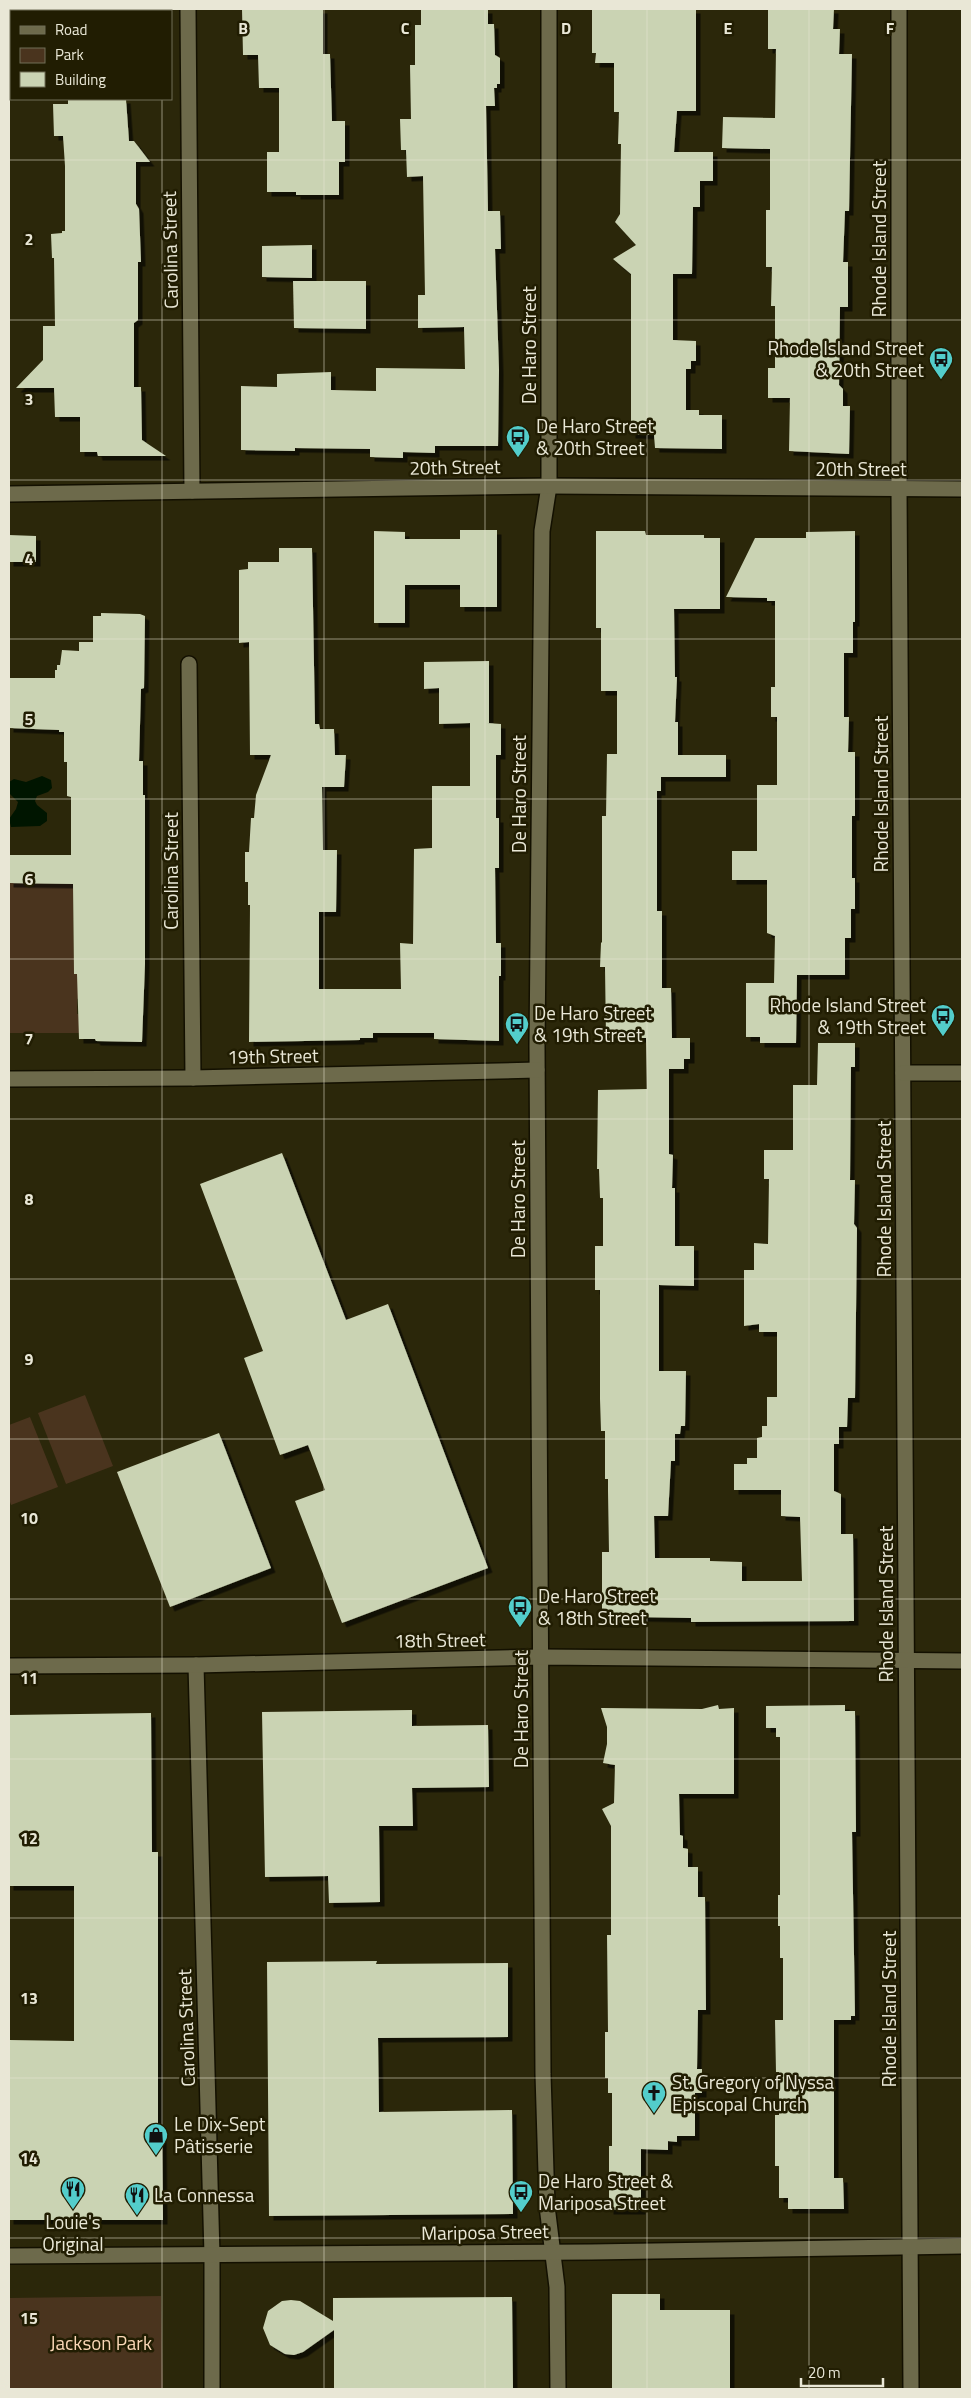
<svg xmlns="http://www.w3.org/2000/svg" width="971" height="2398" font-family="'Titillium Web',sans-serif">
	<defs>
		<filter id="shadow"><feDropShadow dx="4.5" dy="4.5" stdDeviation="0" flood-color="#0009"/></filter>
	</defs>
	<rect width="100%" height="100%" fill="#2b270a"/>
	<g fill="#4a341e">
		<polygon points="31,879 73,879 74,974 81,974 80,998 77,999 77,1014 80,1014 79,1033 9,1033 9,883 31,883"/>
		<polygon points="85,1395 113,1466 66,1484 38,1413"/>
		<polygon points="30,1417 58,1487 11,1505 9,1499 9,1425"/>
		<polygon points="161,2296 163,2389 9,2389 9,2298"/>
	</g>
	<polygon fill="#001500" points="42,776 51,780 52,788 48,792 37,796 35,801 37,805 47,813 47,821 40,826 11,827 9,819 16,809 18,802 9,793 9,782 14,779 26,782"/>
	<g fill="#cad3b3" filter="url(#shadow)">
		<polygon points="242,9 323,9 323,54 330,54 332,121 345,121 345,162 339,162 339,195 296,195 296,192 267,192 267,152 279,152 279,88 259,88 258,55 243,55"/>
		<polygon points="421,9 488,9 488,24 494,24 495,55 500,58 500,84 497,84 497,88 494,88 495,106 486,106 488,211 500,211 501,249 495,249 499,370 498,446 435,446 435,453 403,452 403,458 370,457 370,449 295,448 295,451 241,450 241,386 277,387 277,374 331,372 331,390 376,391 376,368 465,369 464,327 418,328 418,295 425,295 423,176 407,177 406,150 401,150 400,119 411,119 410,65 415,65 415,25 421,25"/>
		<polygon points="592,9 696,9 696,111 677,111 674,152 713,152 713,181 700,181 700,207 693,207 692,274 673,274 673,340 696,341 696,361 691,361 691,369 686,369 686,410 699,410 699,415 722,415 722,449 655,448 654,435 631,434 631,274 613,259 636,245 615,222 620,214 621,144 618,144 619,112 614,112 614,63 595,63 596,53 592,53"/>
		<polygon points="768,9 834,9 833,29 840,29 839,54 852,54 849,211 845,211 843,262 848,262 848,307 840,307 839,385 843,389 843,406 850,406 849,454 789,451 790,398 768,398 768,368 775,368 775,306 771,306 772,267 766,267 766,210 770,210 770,149 722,148 723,117 775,118 776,49 768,49"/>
		<polygon points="68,99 126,99 129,141 134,141 150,162 136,162 136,204 139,209 141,262 138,262 138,320 134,323 134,387 141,387 142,440 166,456 98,456 97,452 80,452 80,417 55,417 54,388 16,388 43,360 43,326 55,326 54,258 52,258 51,234 62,233 62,231 65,231 65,166 63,136 54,136 53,104 68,104"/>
		<polygon points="312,245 312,278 262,277 262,246"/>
		<polygon points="293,281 366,281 366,329 294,328"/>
		<polygon points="460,530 497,530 497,607 460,607 460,585 405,585 405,623 374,623 374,531 405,532 405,539 460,539"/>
		<polygon points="596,531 645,531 646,535 704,535 704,538 720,538 720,609 674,609 675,677 677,677 675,722 678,722 678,755 726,755 726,777 661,777 661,791 657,791 657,911 662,911 662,988 671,988 672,1038 690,1038 690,1059 684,1059 684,1069 669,1069 669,1154 673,1155 672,1188 675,1188 675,1246 694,1246 694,1286 659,1285 659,1371 686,1371 685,1426 681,1426 680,1434 675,1434 675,1461 671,1461 668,1516 654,1516 655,1558 710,1558 710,1561 742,1562 742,1581 802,1581 800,1517 781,1516 781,1490 734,1490 734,1464 747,1464 747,1458 757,1458 757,1438 762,1437 762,1426 767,1426 767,1397 777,1397 777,1332 759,1332 759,1324 744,1326 744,1270 754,1270 754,1243 768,1244 769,1179 764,1179 764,1150 793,1150 793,1085 817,1085 818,1043 855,1043 855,1067 851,1067 850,1180 855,1180 854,1224 857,1228 855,1398 848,1398 847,1427 839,1427 839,1444 834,1444 834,1491 841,1494 841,1534 853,1534 854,1621 691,1622 691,1618 634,1617 634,1623 602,1622 602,1552 609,1552 608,1491 608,1479 605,1479 605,1431 601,1431 600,1399 600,1290 595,1290 595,1246 603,1246 603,1198 600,1198 599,1169 597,1169 598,1090 647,1089 646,1038 606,1038 605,967 600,967 601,943 602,942 602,816 606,816 607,754 617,754 617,691 601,691 601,628 596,628"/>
		<polygon points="855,531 855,622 853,622 853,653 844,653 844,717 849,717 848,752 855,752 855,816 852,816 852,878 855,878 855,909 851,909 851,938 845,938 845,975 797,975 796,1043 760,1043 760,1037 746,1037 746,983 774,983 775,936 767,933 767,880 732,880 732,851 757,851 757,785 777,785 777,717 771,717 771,687 775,687 775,601 767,601 767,598 726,597 755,538 806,538 806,532"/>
		<polygon points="9,535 36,536 36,562 9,562"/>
		<polygon points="279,548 312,548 315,724 319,724 320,729 334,729 335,755 346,755 344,787 322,787 323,850 337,850 336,912 319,912 319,989 401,989 400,943 413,944 414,849 432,848 432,786 470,786 470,723 439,724 439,688 424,689 424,662 489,661 489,723 487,723 501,724 501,755 496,755 496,818 499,818 499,868 495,868 496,943 501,943 501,976 499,976 499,1041 434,1039 434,1033 373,1033 373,1038 360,1038 360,1040 249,1042 250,905 248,905 248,882 245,882 245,852 249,852 251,818 254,818 256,795 271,755 250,755 249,642 239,643 239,570 248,569 248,562 279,562"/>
		<polygon points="101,613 140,614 145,616 144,688 141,689 139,761 143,761 143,795 145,795 145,964 142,1042 96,1041 95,1039 79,1039 77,974 74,974 73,884 9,883 9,855 71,855 71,797 67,796 67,762 64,762 64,732 59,732 59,730 9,728 9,678 55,678 55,670 57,670 57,665 60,665 62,650 79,651 79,642 93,642 93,616 101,616"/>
		<polygon points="282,1153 346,1320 388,1304 488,1568 342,1623 295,1501 325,1490 308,1445 280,1455 244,1358 263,1351 200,1184"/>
		<polygon points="219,1433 271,1568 170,1607 117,1472"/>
		<polygon points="718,1705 719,1709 734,1708 734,1794 679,1794 680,1835 683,1836 683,1848 688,1849 688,1867 698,1867 698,1897 705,1897 706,2010 698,2010 697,2069 702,2069 702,2093 695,2093 695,2136 677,2136 677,2142 668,2141 668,2150 641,2149 641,2210 609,2210 609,2146 612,2146 612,2093 608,2093 608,2078 605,2078 605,2032 608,2032 607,1935 611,1935 611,1826 602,1809 614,1803 615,1765 603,1763 607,1744 607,1727 601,1708 702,1709"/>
		<polygon points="845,1705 845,1711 855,1711 856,1832 852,1832 855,2016 851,2016 851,2020 834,2020 834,2178 843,2178 844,2209 788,2209 788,2198 779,2198 779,2166 775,2166 775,2115 779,2115 779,2072 776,2072 775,2020 783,2020 783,1958 780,1958 780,1926 778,1926 778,1895 780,1895 780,1737 776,1737 776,1728 766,1728 766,1706"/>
		<polygon points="412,1710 412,1726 488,1725 489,1787 412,1788 413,1826 379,1826 380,1902 329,1903 328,1876 265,1877 262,1712"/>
		<polygon points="151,1713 152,1852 158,1852 158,2128 162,2128 163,2220 9,2220 9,2040 74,2041 74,1886 9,1886 9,1715"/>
		<polygon points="377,1961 376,1964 508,1963 508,2037 378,2038 379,2112 512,2110 513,2214 269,2216 267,1962"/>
		<polygon points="612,2294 660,2294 660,2310 730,2310 730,2389 612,2389"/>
		<polygon points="512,2297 513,2389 334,2389 334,2330 303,2352 294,2355 285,2354 270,2345 263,2328 268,2311 282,2301 291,2300 300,2301 333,2321 333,2298"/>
	</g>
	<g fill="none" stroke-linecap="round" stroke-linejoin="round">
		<g stroke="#131000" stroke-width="18">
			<g id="minor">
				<polyline points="188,9 192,491"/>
				<polyline points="549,9 549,486 542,531 537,1046 543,2074 547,2206 557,2287 558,2389"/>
				<polyline points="899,9 899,489 911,2389"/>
				<polyline points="9,494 549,486 962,489"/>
				<polyline points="189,664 193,1078"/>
				<polyline points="903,1073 962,1073"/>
				<polyline points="9,1079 193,1078 537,1070"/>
				<polyline points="196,1665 212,2255 212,2389"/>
				<polyline points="9,1666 196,1665 540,1657 962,1661"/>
				<polyline points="9,2256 591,2252 962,2246"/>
			</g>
		</g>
		<use href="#minor" stroke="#6d6a4b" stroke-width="15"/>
	</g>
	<path fill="none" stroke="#e9e7d6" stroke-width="1" stroke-opacity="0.55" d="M162,9V11M324,9V2389M485,9V2389M647,9V2389M809,9V2389M162,99V2389M9,160H962M9,320H962M9,480H962M9,639H962M9,799H962M9,959H962M9,1119H962M9,1279H962M9,1439H962M9,1599H962M9,1759H962M9,1918H962M9,2078H962M9,2238H962"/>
	<defs>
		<g id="bus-pin" transform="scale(1.25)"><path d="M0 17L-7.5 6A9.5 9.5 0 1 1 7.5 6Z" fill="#53cdcb" stroke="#211d02"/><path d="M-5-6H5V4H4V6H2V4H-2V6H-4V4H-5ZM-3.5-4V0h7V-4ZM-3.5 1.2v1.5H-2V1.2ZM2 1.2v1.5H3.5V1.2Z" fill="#111"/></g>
		<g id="church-pin" transform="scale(1.25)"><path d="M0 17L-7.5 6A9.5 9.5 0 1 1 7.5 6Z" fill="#53cdcb" stroke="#211d02"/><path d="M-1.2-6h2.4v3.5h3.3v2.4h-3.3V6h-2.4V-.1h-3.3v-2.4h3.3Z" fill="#111"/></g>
		<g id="shop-pin" transform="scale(1.25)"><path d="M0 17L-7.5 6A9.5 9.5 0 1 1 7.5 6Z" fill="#53cdcb" stroke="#211d02"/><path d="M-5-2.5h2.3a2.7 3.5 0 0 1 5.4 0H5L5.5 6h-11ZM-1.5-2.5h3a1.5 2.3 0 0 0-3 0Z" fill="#111"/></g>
		<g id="restaurant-pin" transform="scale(1.25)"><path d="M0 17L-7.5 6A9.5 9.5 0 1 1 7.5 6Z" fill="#53cdcb" stroke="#211d02"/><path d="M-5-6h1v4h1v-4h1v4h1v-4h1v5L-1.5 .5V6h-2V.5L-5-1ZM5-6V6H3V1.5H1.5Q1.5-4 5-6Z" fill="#111"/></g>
	</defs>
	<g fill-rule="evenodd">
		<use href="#bus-pin" x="941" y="359"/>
		<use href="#bus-pin" x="518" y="437"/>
		<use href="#bus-pin" x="943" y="1016"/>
		<use href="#bus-pin" x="517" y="1024"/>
		<use href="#bus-pin" x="520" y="1607"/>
		<use href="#church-pin" x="654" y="2093"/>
		<use href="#shop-pin" x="156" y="2135"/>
		<use href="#restaurant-pin" x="73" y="2189"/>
		<use href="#bus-pin" x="521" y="2192"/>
		<use href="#restaurant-pin" x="137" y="2195"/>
	</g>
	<g text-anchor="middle" stroke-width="5" stroke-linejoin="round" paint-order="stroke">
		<g font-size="19" fill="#e9e7d6" stroke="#211d02">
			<text transform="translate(879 239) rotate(-90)" y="7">Rhode Island Street</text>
			<text transform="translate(170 250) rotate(-91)" y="7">Carolina Street</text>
			<text transform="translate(529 345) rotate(-90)" y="7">De Haro Street</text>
			<text transform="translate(455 467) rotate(-1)" y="7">20th Street</text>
			<text x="861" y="476">20th Street</text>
			<text transform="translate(519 794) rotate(-90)" y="7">De Haro Street</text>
			<text transform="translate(881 794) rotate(-90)" y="7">Rhode Island Street</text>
			<text transform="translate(171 871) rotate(-90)" y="7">Carolina Street</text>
			<text transform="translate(273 1056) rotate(-1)" y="7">19th Street</text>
			<text transform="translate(518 1199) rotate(-90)" y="7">De Haro Street</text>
			<text transform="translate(884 1199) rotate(-90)" y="7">Rhode Island Street</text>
			<text transform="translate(886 1604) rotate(-90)" y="7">Rhode Island Street</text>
			<text transform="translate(440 1640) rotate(-1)" y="7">18th Street</text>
			<text transform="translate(521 1709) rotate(-90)" y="7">De Haro Street</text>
			<text transform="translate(889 2009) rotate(-90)" y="7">Rhode Island Street</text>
			<text transform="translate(186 2028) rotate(-92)" y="7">Carolina Street</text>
			<text transform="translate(485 2232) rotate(-1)" y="7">Mariposa Street</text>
		</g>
		<g font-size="19" fill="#e9e7d6" stroke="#211d02" text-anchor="start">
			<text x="924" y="355" text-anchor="end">Rhode Island Street<tspan x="924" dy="22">&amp; 20th Street</tspan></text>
			<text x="536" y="433">De Haro Street<tspan x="536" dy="22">&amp; 20th Street</tspan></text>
			<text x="926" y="1012" text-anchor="end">Rhode Island Street<tspan x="926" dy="22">&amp; 19th Street</tspan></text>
			<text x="534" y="1020">De Haro Street<tspan x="534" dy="22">&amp; 19th Street</tspan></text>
			<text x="538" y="1603">De Haro Street<tspan x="538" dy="22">&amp; 18th Street</tspan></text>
			<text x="672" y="2089">St. Gregory of Nyssa<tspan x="672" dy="22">Episcopal Church</tspan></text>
			<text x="174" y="2131">Le Dix-Sept<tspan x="174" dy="22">Pâtisserie</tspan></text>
			<text x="538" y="2188">De Haro Street &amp;<tspan x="538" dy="22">Mariposa Street</tspan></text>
			<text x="154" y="2202">La Connessa</text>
			<text x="73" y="2229" text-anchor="middle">Louie's<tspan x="73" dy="22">Original</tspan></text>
		</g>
		<g font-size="19" fill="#fad7b6" stroke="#211d02">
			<text x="101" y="2350">Jackson Park</text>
		</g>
	</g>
	<g font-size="16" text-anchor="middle" font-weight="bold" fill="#e9e7d6" stroke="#211d02" stroke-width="5" stroke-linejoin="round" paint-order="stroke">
		<text x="243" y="34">B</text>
		<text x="405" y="34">C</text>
		<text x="566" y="34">D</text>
		<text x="728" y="34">E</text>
		<text x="890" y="34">F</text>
		<text x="29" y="245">2</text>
		<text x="29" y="405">3</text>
		<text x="29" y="565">4</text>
		<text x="29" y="725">5</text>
		<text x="29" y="885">6</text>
		<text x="29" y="1045">7</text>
		<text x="29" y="1205">8</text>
		<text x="29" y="1365">9</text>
		<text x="29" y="1524">10</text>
		<text x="29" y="1684">11</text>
		<text x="29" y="1844">12</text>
		<text x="29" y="2004">13</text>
		<text x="29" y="2164">14</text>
		<text x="29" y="2324">15</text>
	</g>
	<rect width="971" height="2398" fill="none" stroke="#e9e7d6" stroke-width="20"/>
	<rect x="10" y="10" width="162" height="90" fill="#211d02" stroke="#716e57"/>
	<rect x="20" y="26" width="25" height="8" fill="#6d6a4b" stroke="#716e57"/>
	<text x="55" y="35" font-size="15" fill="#e9e7d6">Road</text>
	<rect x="20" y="48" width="25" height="15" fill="#4a341e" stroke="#716e57"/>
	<text x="55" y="60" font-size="15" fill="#e9e7d6">Park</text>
	<rect x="20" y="72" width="25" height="15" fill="#cad3b3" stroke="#716e57"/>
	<text x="55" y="85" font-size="15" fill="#e9e7d6">Building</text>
	<path d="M801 2378v8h82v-8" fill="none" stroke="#e9e7d6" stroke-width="2.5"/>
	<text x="808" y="2378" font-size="15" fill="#e9e7d6" stroke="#211d02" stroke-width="4" paint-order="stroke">20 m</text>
</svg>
